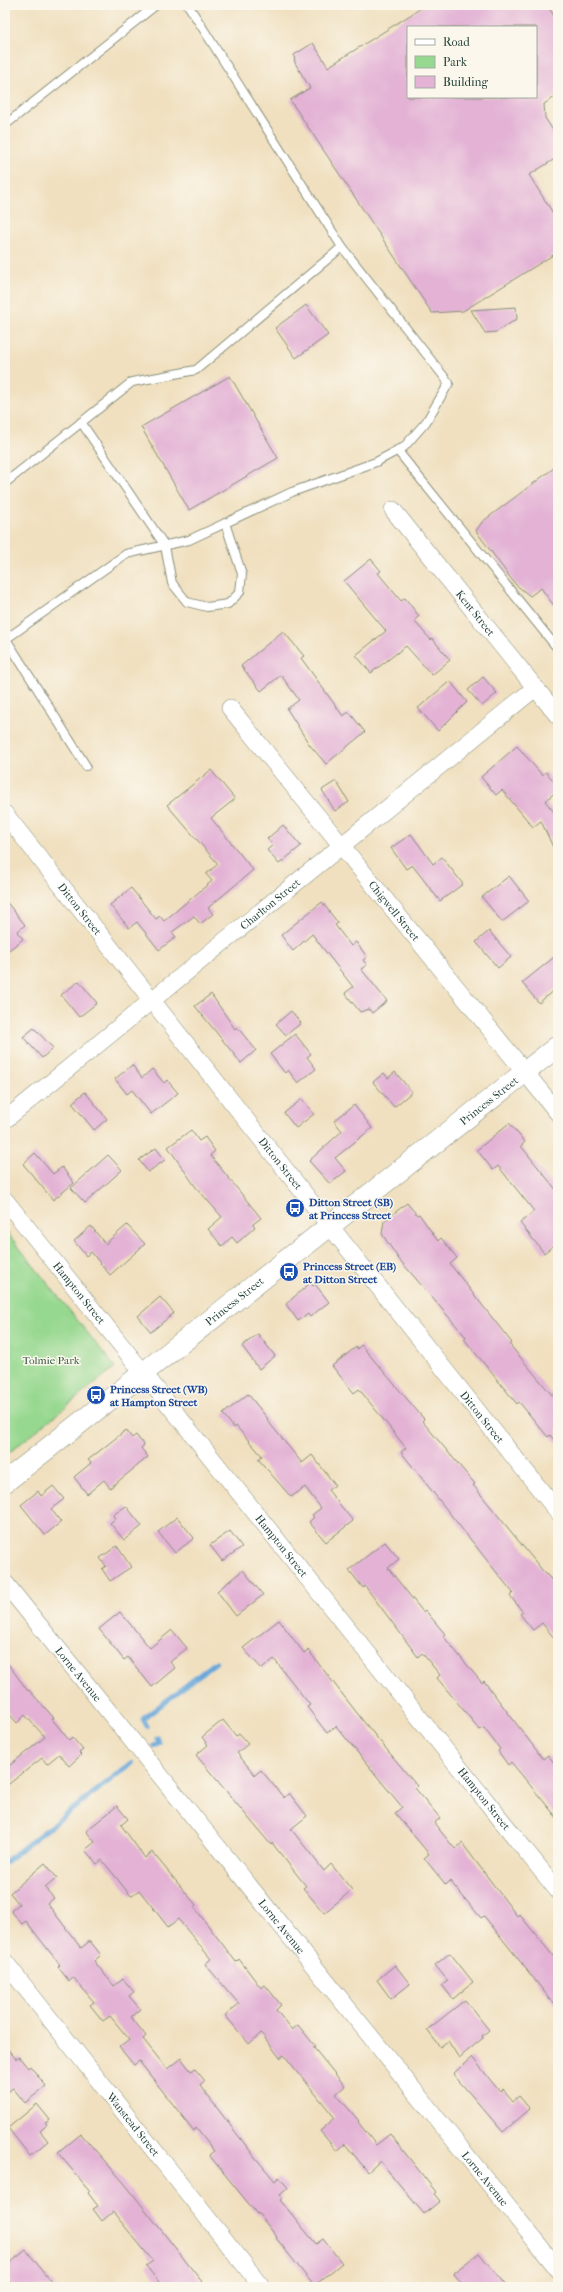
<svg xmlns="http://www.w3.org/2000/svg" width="563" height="2292" font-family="'IM FELL French Canon',serif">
	<rect width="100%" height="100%" fill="#fbf7ec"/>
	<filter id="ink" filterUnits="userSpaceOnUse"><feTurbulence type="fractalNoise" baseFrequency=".025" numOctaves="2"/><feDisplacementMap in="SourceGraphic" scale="8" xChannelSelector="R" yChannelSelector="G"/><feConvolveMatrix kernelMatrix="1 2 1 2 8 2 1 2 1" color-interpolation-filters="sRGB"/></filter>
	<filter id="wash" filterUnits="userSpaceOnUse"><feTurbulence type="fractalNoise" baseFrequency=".012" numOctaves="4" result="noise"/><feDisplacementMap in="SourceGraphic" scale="16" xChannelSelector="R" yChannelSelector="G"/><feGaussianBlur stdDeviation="0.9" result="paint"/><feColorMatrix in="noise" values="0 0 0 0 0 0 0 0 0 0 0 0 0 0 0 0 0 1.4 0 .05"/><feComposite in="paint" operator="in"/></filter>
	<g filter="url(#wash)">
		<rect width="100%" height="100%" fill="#f0e0c0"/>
		<polygon fill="#96d88f" stroke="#5a8a62" points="5,1230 115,1367 5,1456"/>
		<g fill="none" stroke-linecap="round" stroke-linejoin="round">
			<g stroke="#67a7da" stroke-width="5">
				<polyline points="147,1726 143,1719 216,1662"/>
				<polyline points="154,1746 159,1742 157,1738"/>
				<polyline points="5,1862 132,1763"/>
			</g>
		</g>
		<g id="blocks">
			<g fill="#e3b2d5" fill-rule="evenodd">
				<path d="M426,5H547L558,22V95L544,104L545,118L558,138V157L529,175L558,221V252L463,311L432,313L290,100L310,88L295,63L294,55L313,43L328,67ZM408,27H536V97H408Z"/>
				<polygon points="306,305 328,335 296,358 275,328"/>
				<polygon points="516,307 517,319 496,332 485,333 471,310"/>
				<polygon points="230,376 278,458 189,510 141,427"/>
				<polygon points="558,465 558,611 541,588 530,596 515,584 476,531 482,522"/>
				<polygon points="371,559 381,571 378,573 401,601 405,598 419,616 414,621 431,640 432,638 450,660 432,675 406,646 371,673 356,655 386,631 344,581"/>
				<polygon points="283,631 304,656 301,658 343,716 349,712 365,732 326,764 309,744 287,709 299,700 281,675 261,691 241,666"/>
				<polygon points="483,677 497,693 482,706 468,690"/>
				<polygon points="450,681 467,702 438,731 418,708"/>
				<polygon points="517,746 542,775 546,772 558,786 558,790 545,801 558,817 558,858 541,821 533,827 502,790 496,795 481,777"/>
				<polygon points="211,770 235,799 211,818 253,870 208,908 213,914 200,924 194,916 172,932 176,937 159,950 137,922 129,928 110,905 131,888 156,919 160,916 164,921 212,881 206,874 218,864 167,805"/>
				<polygon points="336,781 349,802 335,811 322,790"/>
				<polygon points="283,825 301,846 279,864 267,850 273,845 267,839"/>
				<polygon points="411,834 433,864 442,857 463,884 440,901 412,865 406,869 391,848"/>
				<polygon points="509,876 529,901 502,922 482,897"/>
				<polygon points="5,900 25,925 17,932 23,939 5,953"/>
				<polygon points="322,902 338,923 335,925 351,946 356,942 367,957 363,960 367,965 361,969 387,1001 372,1013 369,1009 360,1012 345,993 353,987 312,934 293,951 281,935"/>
				<polygon points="489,931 511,957 498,968 476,942"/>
				<polygon points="558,954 558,986 539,1003 522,983"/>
				<polygon points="79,981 97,1003 79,1017 61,995"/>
				<polygon points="211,994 235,1029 237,1027 256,1050 241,1063 195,1006"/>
				<polygon points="291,1011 301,1023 286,1035 276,1024"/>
				<polygon points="34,1028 53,1048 42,1058 23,1037"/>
				<polygon points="295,1034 311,1054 307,1057 316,1069 298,1083 288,1070 285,1073 270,1054"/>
				<polygon points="132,1065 142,1078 152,1069 164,1083 167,1080 178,1093 151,1114 132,1090 127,1094 115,1079"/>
				<polygon points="395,1072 412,1092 394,1107 373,1082 384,1073 388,1078"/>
				<polygon points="85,1092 107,1119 94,1130 72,1103"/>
				<polygon points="302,1099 314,1114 296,1128 284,1113"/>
				<polygon points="354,1105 372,1128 335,1158 346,1171 330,1184 309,1161 342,1131 334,1121"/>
				<polygon points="509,1123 525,1142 521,1146 558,1192 558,1242 544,1253 520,1223 534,1211 498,1166 493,1170 477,1150"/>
				<polygon points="191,1130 199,1141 205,1137 215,1151 210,1155 261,1218 253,1224 255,1227 237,1243 232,1237 222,1246 208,1229 222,1217 195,1186 168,1147"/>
				<polygon points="156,1148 165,1160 148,1172 139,1160"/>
				<polygon points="35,1153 53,1174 62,1167 74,1183 53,1200 23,1164"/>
				<polygon points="108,1155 122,1170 85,1203 71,1188"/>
				<polygon points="407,1203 417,1215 419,1214 438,1241 441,1238 457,1258 450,1264 512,1343 510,1345 552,1395 558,1390 558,1445 550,1435 548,1437 519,1402 517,1404 464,1339 466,1337 398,1258 382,1234 384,1221"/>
				<polygon points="127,1225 145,1244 110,1275 91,1252 86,1256 74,1241 91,1226 105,1244"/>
				<polygon points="310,1283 313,1286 315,1284 329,1302 310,1317 308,1314 298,1321 286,1304"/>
				<polygon points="160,1297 174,1313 151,1332 138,1316"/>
				<polygon points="258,1334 275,1356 259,1369 242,1346"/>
				<polygon points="361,1345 424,1419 422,1421 475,1484 473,1485 543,1571 558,1586 558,1643 542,1623 533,1630 520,1614 523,1612 510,1596 513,1593 401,1452 406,1448 359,1389 354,1393 332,1366 356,1347 357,1349"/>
				<polygon points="248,1394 268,1419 267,1420 302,1463 312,1455 335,1485 328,1490 353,1521 326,1542 309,1522 314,1517 312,1515 321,1508 305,1487 291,1497 258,1459 262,1456 236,1426 234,1428 223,1414"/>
				<polygon points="126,1430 132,1438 136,1435 144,1445 141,1448 148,1457 110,1488 104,1480 87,1494 74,1477 91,1463 88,1460"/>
				<polygon points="53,1486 64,1499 51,1509 61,1522 45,1535 21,1505 38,1491 41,1496"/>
				<polygon points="126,1506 142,1526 124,1540 110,1523 115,1519 113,1515"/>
				<polygon points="177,1517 194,1538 175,1553 158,1532"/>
				<polygon points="230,1531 242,1547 222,1561 210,1545"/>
				<polygon points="385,1542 399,1559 388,1568 423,1612 425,1610 445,1634 443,1636 482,1683 484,1681 543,1759 548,1755 558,1768 558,1819 511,1762 508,1765 498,1751 500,1749 484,1728 480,1730 437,1678 440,1675 422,1653 418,1657 365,1586 363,1588 349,1570"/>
				<polygon points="117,1546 131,1567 110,1581 102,1569 106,1566 100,1558"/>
				<polygon points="243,1570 263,1595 236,1616 217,1591"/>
				<polygon points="120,1612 150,1648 172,1630 187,1648 170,1662 175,1668 152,1687 128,1657 124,1660 99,1629"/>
				<polygon points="279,1620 304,1653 308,1650 364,1722 417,1786 415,1788 440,1818 434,1823 455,1849 462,1843 517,1916 519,1914 558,1962 558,2009 484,1916 481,1918 450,1881 446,1885 424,1858 429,1854 395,1813 402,1807 336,1726 327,1733 307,1707 310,1705 274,1659 262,1669 243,1648"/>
				<polygon points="5,1660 28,1691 29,1690 54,1718 52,1719 69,1740 72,1737 83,1750 79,1753 81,1755 69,1766 59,1754 47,1764 42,1758 5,1787 5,1769 45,1737 25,1715 17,1723 5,1709"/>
				<polygon points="223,1720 236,1736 239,1734 248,1744 237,1753 255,1775 261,1770 284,1798 289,1793 307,1816 291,1829 324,1871 331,1864 352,1890 324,1913 303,1888 306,1886 272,1843 271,1845 196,1755 208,1745 202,1737"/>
				<polygon points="117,1806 128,1819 121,1825 145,1858 152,1852 196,1905 194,1907 236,1962 239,1959 261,1988 265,1985 281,2005 276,2010 292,2030 298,2025 315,2046 313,2047 345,2086 336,2094 359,2121 358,2122 376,2145 390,2134 436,2192 434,2194 440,2201 424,2214 380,2161 368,2172 345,2144 337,2151 320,2131 335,2118 284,2055 280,2058 261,2033 249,2044 225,2015 239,2004 205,1964 211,1959 178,1919 168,1927 139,1890 131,1896 102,1860 97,1864 85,1850 95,1842 86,1831"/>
				<polygon points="45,1863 57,1878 45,1888 54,1898 47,1903 81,1948 90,1941 101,1955 94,1961 114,1986 123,1979 134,1992 129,1996 140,2009 131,2017 146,2036 143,2039 167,2069 181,2058 191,2071 195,2069 205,2081 200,2086 254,2156 275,2181 279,2177 288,2188 280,2195 282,2198 280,2200 316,2244 323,2239 342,2263 314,2286 276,2238 277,2237 258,2213 257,2214 209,2155 214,2151 196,2128 194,2131 139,2061 134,2065 119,2047 129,2039 110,2016 103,2021 90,2005 94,2002 73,1977 69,1981 58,1967 60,1965 26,1921 22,1924 11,1911 19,1904 10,1893"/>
				<polygon points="450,1953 473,1982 453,1999 442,1985 448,1981 435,1965"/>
				<polygon points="395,1965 410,1984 391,1999 377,1980"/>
				<polygon points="465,2000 489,2030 482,2036 483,2038 459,2058 448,2041 440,2047 427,2030"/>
				<polygon points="5,2046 16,2059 19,2057 28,2068 30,2066 46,2086 25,2103 13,2088 5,2094"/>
				<polygon points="472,2057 500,2092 503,2089 513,2101 519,2096 530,2109 503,2132 453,2074"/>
				<polygon points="37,2104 50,2120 45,2123 47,2125 40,2131 48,2141 30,2156 8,2128"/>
				<polygon points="81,2134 125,2184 206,2287 163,2287 146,2266 153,2261 113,2212 102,2221 93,2209 98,2206 88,2193 90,2191 58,2153"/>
				<polygon points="26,2250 56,2287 14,2287 5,2275 5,2267"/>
				<polygon points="479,2253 507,2287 465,2287 453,2273"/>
			</g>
		</g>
	</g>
	<g filter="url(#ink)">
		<use href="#blocks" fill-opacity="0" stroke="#888e7a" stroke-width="1"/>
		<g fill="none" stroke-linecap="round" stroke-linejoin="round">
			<g stroke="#888e7a" stroke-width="10">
				<g id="service">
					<polyline points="5,125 156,5"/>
					<polyline points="81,422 165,546 172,583 187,602 207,607 228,604 240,592 242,574 225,523"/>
					<polyline points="397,450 558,649"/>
					<polyline points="5,483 132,382 196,370 342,247 188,5"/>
					<polyline points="86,766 6,639 126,554 189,540 292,492 376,462 404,447 426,422 449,383 342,247"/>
				</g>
			</g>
			<g stroke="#888e7a" stroke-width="18">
				<g id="minor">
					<path id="s1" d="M393,510L558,716"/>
					<path id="s2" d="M230,708L558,1113"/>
					<path id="s3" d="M5,814L318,1211L558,1512"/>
					<path id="s4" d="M5,1120L535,688"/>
					<path id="s5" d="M5,1200L558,1891"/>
					<path id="s6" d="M5,1583L558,2269"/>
					<path id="s7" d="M5,1962L262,2287"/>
				</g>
			</g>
			<g stroke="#888e7a" stroke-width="22">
				<g id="tertiary">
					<path id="s8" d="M5,1482L558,1046"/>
				</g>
			</g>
			<use href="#service" stroke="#fff" stroke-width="8"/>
			<use href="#minor" stroke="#fff" stroke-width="17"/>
			<use href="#tertiary" stroke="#fff" stroke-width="21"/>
		</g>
	</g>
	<defs>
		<g id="bus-disc" transform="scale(1)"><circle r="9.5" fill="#1a4fb4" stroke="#fbf7ec"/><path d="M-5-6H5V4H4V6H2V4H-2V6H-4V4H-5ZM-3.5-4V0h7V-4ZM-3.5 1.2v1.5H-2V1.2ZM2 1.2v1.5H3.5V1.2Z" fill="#fff"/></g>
	</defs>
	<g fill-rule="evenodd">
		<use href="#bus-disc" x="295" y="1208"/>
		<use href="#bus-disc" x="289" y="1272"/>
		<use href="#bus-disc" x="96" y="1395"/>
	</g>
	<g text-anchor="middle" stroke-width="3" stroke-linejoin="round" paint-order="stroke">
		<g font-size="11" fill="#1f3d34" stroke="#fbf7ec">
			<text dy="4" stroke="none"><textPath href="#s1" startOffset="132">Kent Street</textPath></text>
			<text dy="4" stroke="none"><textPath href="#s4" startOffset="342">Charlton Street</textPath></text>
			<text dy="4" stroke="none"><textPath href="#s3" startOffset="121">Ditton Street</textPath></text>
			<text dy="4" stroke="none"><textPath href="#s2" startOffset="261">Chigwell Street</textPath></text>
			<text dy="4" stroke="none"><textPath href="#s8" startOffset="616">Princess Street</textPath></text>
			<text dy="4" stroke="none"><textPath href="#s3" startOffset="445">Ditton Street</textPath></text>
			<text dy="4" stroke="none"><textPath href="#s5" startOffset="119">Hampton Street</textPath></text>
			<text dy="4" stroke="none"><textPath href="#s8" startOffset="292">Princess Street</textPath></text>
			<text dy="4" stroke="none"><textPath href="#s3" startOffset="769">Ditton Street</textPath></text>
			<text dy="4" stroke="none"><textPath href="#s5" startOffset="443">Hampton Street</textPath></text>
			<text dy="4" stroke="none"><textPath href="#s6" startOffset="117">Lorne Avenue</textPath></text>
			<text dy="4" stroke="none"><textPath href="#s5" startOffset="767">Hampton Street</textPath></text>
			<text dy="4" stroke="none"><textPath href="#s6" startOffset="441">Lorne Avenue</textPath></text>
			<text dy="4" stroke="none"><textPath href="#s7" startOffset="207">Wanstead Street</textPath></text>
			<text dy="4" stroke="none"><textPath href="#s6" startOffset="765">Lorne Avenue</textPath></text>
		</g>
		<g font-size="11" font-weight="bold" fill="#164399" stroke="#fbf7ec" text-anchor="start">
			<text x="309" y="1206">Ditton Street (SB)<tspan x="309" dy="13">at Princess Street</tspan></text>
			<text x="303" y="1270">Princess Street (EB)<tspan x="303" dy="13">at Ditton Street</tspan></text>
			<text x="110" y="1393">Princess Street (WB)<tspan x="110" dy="13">at Hampton Street</tspan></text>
		</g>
		<g font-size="11" fill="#375c46" stroke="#fbf7ec">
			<text x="51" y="1364">Tolmie Park</text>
		</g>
	</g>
	<rect width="563" height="2292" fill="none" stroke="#fbf7ec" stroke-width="20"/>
	<rect x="407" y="26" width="130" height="72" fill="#fbf7ec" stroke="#a3ada2"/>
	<rect x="415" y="39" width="20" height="6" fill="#ffffff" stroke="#a3ada2"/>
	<text x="443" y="46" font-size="12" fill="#1f3d34">Road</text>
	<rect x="415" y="56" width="20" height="12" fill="#96d88f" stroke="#a3ada2"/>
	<text x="443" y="66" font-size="12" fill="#1f3d34">Park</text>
	<rect x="415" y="76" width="20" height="12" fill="#e3b2d5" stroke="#a3ada2"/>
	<text x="443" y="86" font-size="12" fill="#1f3d34">Building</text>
</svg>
